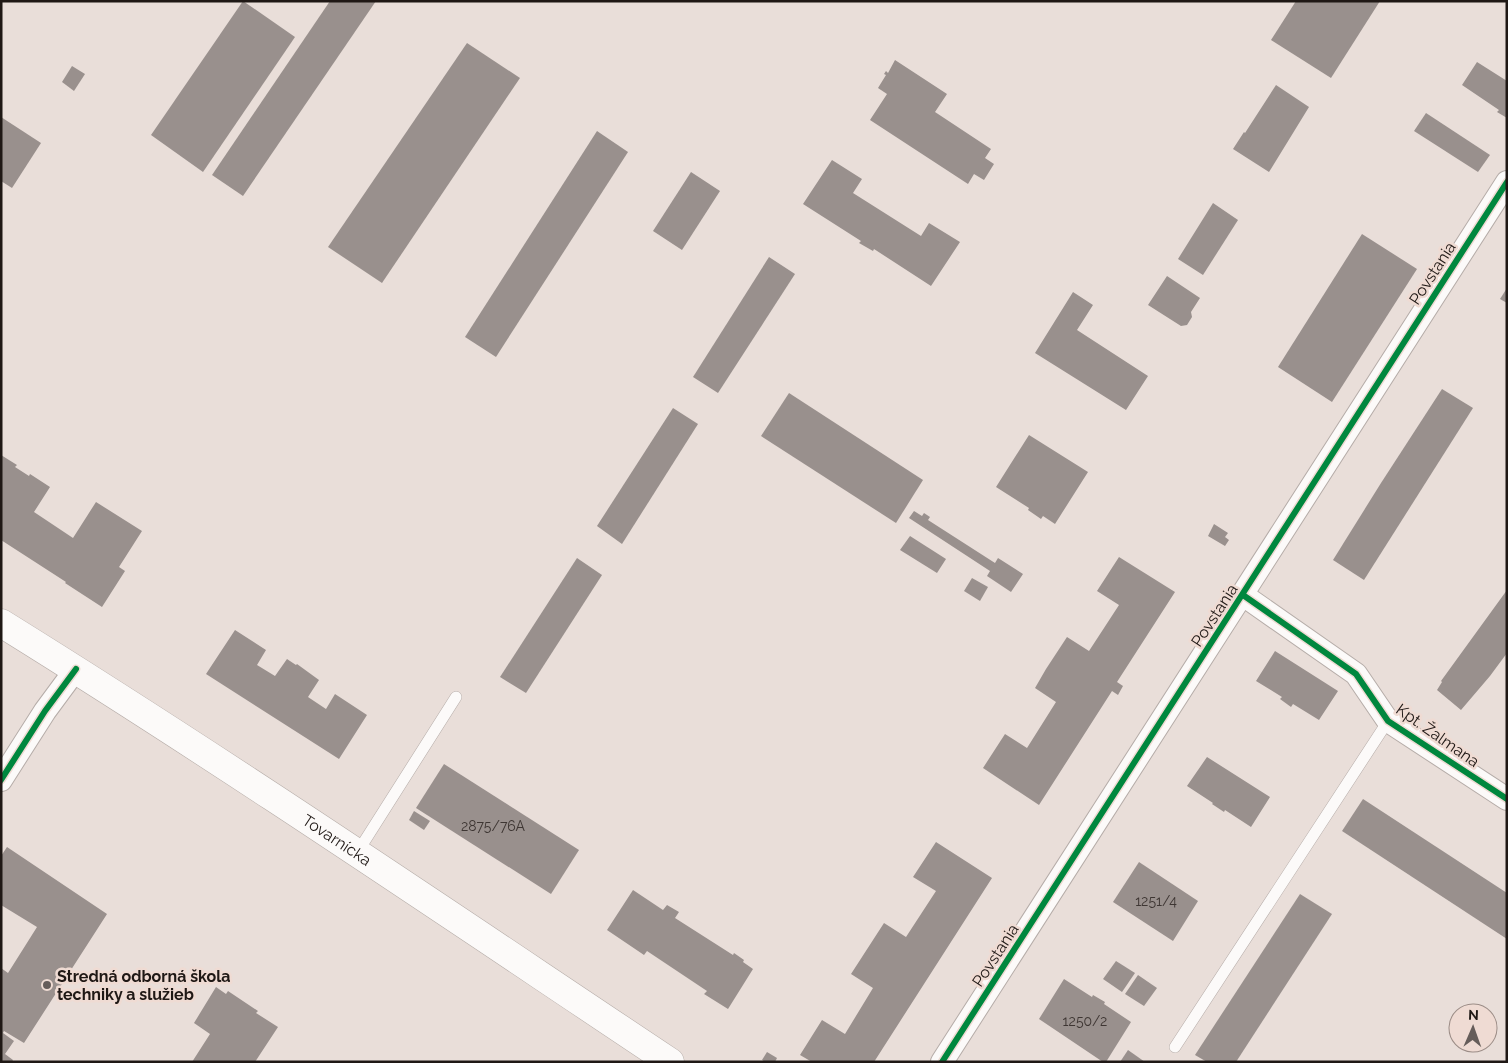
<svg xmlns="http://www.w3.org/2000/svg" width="1508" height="1063" font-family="Raleway,sans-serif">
	<rect width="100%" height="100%" fill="#e9ded9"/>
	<g fill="#99908d">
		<polygon points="243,1 295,37 203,172 151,135"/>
		<polygon points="330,1 376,1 243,196 212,175"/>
		<polygon points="1296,1 1380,1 1331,78 1271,40"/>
		<polygon points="467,43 520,78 382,283 328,247"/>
		<polygon points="895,60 947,94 935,112 991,149 985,158 994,164 984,180 974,174 968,184 870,120 887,94 878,88 886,75 884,74 886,71 888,73"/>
		<polygon points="1477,62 1507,81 1507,118 1497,112 1499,110 1462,85"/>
		<polygon points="72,66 85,74 74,91 62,82"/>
		<polygon points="1276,85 1309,107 1269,172 1233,149 1244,132 1245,133"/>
		<polygon points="1426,113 1490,155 1478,172 1414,131"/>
		<polygon points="1,117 41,143 12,188 1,181"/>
		<polygon points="597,131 628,152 496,357 465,337"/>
		<polygon points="832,160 862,179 853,193 921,236 929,223 960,242 931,286 874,249 873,251 859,243 861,241 803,204"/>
		<polygon points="691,172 720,191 682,250 653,231"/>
		<polygon points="1213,203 1238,220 1203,275 1178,259"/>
		<polygon points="1362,234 1417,269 1332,402 1278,367"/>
		<polygon points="769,257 795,274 718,393 693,377"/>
		<polygon points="1167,276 1200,298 1191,312 1192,317 1187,325 1181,326 1148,305"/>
		<polygon points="1507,288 1507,303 1500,299"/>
		<polygon points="1073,292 1093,305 1077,330 1148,376 1126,410 1035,353"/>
		<polygon points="1442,389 1473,408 1364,580 1333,560 1381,483"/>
		<polygon points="789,393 923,480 896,523 761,436"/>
		<polygon points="673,408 698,424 622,544 597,526"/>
		<polygon points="1029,435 1088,472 1055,524 1043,516 1041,519 1028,510 1029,508 996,487"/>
		<polygon points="1,455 17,465 15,467 29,476 30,474 50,487 34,512 73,538 96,502 142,531 119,567 125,571 102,607 65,583 66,582 1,540"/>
		<polygon points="914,511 922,516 924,513 930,517 928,520 995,563 998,558 1023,574 1011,592 987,576 990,571 909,518"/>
		<polygon points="1214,524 1228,533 1225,537 1229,540 1225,546 1208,536"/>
		<polygon points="910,536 946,559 937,573 900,550"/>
		<polygon points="1119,557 1175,592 1117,682 1123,686 1118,695 1112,691 1039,805 983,768 1005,734 1027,748 1056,702 1035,688 1046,669 1067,637 1089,651 1119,605 1097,591"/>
		<polygon points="577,558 602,575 526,693 500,677"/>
		<polygon points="972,578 988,587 980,601 964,591"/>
		<polygon points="1507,590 1507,653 1490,676 1461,710 1437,690 1442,682 1441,681"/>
		<polygon points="235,630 266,650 257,665 275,676 287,659 296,665 297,664 319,680 308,697 326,709 335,694 367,715 339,759 206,674"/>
		<polygon points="1275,651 1338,691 1319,720 1293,704 1291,707 1280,699 1282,697 1256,681"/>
		<polygon points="1207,757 1270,797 1251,827 1225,810 1224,812 1212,804 1213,803 1187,786"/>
		<polygon points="444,764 579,850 551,894 416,808"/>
		<polygon points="1363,799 1507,893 1507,939 1342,831"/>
		<polygon points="414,811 430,821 424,830 409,820"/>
		<polygon points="936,842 992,878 874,1062 812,1062 800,1055 822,1020 845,1034 873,988 851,974 884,923 906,937 936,891 913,877"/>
		<polygon points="7,847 107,914 24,1043 4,1031 3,1033 14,1041 5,1054 13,1060 12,1062 1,1062 1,968 8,973 37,927 1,905 1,856"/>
		<polygon points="1139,862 1198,901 1173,941 1113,902"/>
		<polygon points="633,890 663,910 667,905 679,912 675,918 733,955 734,953 744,960 743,962 753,969 728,1009 704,994 707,991 647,951 644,955 607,930"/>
		<polygon points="1300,894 1332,914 1236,1062 1207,1062 1195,1055"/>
		<polygon points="1116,961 1135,973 1122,992 1103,979"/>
		<polygon points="1138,975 1157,988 1144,1006 1125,994"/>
		<polygon points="1064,979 1092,997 1093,995 1105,1002 1104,1004 1131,1022 1106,1062 1103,1062 1039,1019"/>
		<polygon points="216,987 226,994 228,991 258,1011 256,1013 278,1027 255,1062 192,1062 210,1034 194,1023"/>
		<polygon points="1128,1050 1145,1062 1120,1062"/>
		<polygon points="767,1052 777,1058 775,1062 765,1062 762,1060"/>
	</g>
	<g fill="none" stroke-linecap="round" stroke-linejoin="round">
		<g stroke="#b5aca8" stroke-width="12">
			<g id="service">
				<polyline points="357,853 456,697"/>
				<polyline points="1175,1047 1388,721"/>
			</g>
		</g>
		<g stroke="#b5aca8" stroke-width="24">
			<g id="minor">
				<polyline points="1243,595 1356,674 1388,721 1507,799"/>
				<polyline points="1,780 45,711 76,669"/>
				<polyline points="942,1062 1507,182"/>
			</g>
		</g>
		<g stroke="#b5aca8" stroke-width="29">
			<g id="secondary">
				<path id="s1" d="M1,623C228,764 448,914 670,1062"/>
			</g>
		</g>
		<use href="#service" stroke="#fcfaf9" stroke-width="11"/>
		<use href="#minor" stroke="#fcfaf9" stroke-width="22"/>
		<use href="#secondary" stroke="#fcfaf9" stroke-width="28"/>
		<g stroke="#efdbd3" stroke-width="9">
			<g id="cycleway">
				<polyline points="1243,595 1356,674 1388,721 1507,799"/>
				<polyline points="1,780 45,711 76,669"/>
				<polyline points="942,1062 1507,182"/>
			</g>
		</g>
		<use href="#cycleway" stroke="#00873e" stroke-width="6"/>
	</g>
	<circle fill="#665d5a" stroke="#efdbd3" stroke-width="2" cx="47" cy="985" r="5"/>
	<g text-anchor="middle" stroke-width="5" stroke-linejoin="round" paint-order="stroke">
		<g font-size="14" fill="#3e3633">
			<text x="493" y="831">2875/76A</text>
			<text x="1156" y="906">1251/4</text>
			<text x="1085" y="1026">1250/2</text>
		</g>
		<g font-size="16" fill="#1f1815" stroke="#efdbd3">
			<text transform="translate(1432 273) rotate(-57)" y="6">Povstania</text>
			<text transform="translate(1214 615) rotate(-57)" y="6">Povstania</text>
			<text transform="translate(1438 735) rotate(35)" y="6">Kpt. Žalmana</text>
			<text dy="6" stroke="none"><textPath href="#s1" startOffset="400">Tovarnícka</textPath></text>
			<text transform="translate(995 955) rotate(-57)" y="6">Povstania</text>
		</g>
		<g font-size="16" font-weight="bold" fill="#1f1815" stroke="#efdbd3" text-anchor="start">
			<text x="57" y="982">Stredná odborná škola<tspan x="57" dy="18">techniky a služieb</tspan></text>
		</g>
	</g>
	<rect width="1508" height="1063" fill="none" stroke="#1f1815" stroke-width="5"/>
	<g transform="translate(1473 1028) rotate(2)"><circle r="24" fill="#efdbd3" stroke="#9c8d87"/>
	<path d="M0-4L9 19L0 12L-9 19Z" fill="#665d5a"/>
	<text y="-8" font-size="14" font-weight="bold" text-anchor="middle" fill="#1f1815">N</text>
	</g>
</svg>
